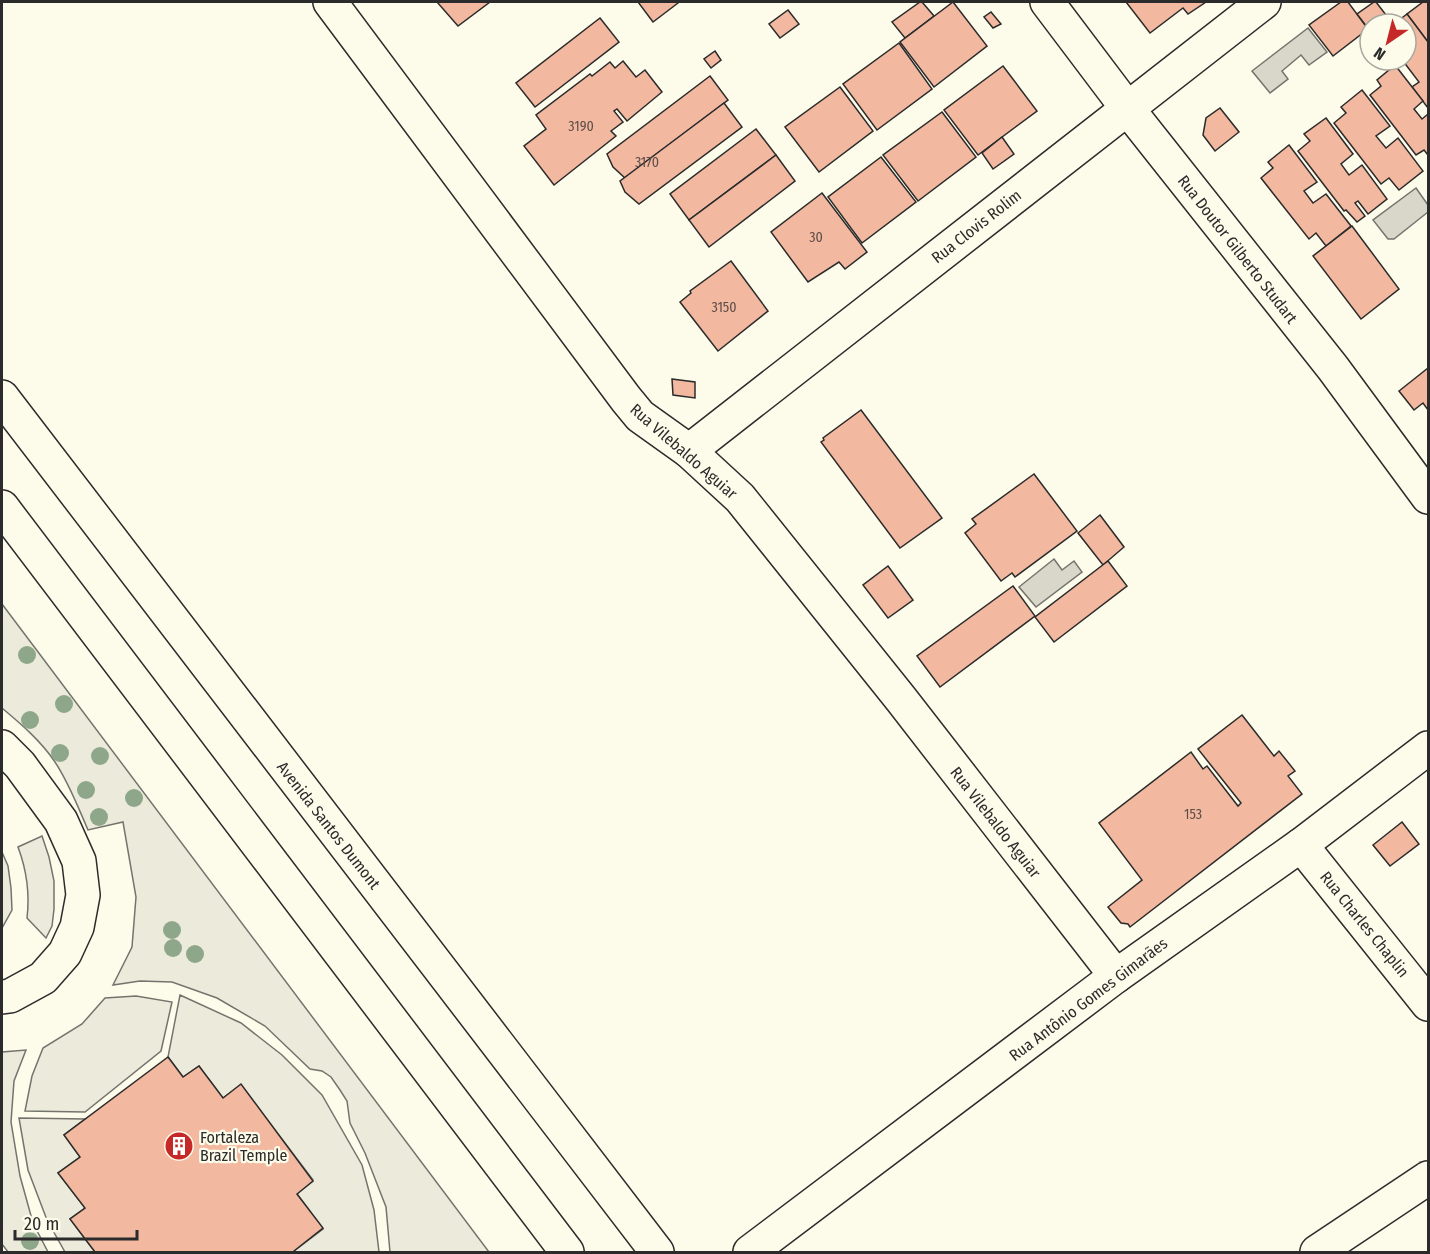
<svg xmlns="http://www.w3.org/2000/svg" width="1430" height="1254" font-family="'Fira Sans Condensed',sans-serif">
	<rect width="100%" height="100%" fill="#fdfbea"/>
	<g fill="#ecebdb" stroke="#74746e" stroke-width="1.5">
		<path d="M2,604L489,1252H390L386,1207L365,1153L350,1123L347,1101L340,1090L331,1077L322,1071L310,1069L265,1026L217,998L172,982L140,981L113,985L132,947L136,897L123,822L88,830C78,807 69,783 55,762C41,741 21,724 2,708Z"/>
		<path d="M42,836L49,857L54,881V909L52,926L46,938L27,918C30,893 27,871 18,847Z"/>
		<polygon points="2,852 8,866 11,888 12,910 2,928"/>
		<polygon points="180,995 241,1023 282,1055 322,1095 362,1165 374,1210 379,1252 295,1252 294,1251 323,1229 297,1194 313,1180 241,1085 223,1098 199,1066 183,1077 168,1057"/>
		<polygon points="136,996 172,1002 161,1051 85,1112 25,1111 32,1076 43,1048 82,1024 105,998"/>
		<polygon points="26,1050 14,1081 11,1122 20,1176 33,1223 48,1252 8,1252 2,1244 2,1052"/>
		<polygon points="19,1118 85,1119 64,1135 80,1157 58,1173 85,1208 70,1219 95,1252 65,1252 47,1220 28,1170"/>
	</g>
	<g fill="#d8d7c9" stroke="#74746e" stroke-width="1.5">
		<polygon points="1308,28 1327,52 1309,65 1301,55 1282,71 1288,79 1270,93 1252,71"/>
		<polygon points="1416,188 1428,205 1428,212 1394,239 1388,239 1373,220"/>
		<polygon points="1054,559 1062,570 1074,561 1082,572 1036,607 1019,587"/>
	</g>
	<g fill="#f2b8a0" stroke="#2b2b2b" stroke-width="1.5">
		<polygon points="437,2 490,2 458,26"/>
		<polygon points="638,2 677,2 678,3 653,22"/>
		<polygon points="920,2 922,2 934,16 905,38 892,22"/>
		<polygon points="953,2 987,46 934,87 900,42"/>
		<polygon points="1126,2 1206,2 1188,14 1183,8 1150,33"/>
		<polygon points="1341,2 1348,2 1368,29 1333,56 1309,25"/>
		<polygon points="1374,2 1376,2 1393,24 1370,24 1370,31 1357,14"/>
		<polygon points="1423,2 1428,2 1428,42 1407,14"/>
		<polygon points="788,10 799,24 780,38 769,24"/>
		<polygon points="991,12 1001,24 993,28 984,17"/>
		<polygon points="1407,14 1428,42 1428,108 1412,87 1419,82 1403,61 1397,67 1392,60 1406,60 1406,24 1394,24"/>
		<polygon points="600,18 619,42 535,107 516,83"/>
		<polygon points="899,43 932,89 877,130 843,84"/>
		<polygon points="715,51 721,60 711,68 704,59"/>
		<polygon points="623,61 636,77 645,70 662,92 627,121 617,109 614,111 623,122 611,131 616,136 554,185 524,146 546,129 536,115 590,74 592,76 610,62 615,68"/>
		<polygon points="1395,65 1423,101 1414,109 1422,119 1428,114 1428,155 1424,150 1416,155 1370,95 1381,86 1377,80"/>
		<polygon points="1003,66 1037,111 978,155 944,110"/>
		<polygon points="710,76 728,100 625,178 613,167 607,154"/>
		<polygon points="840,87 873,131 819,172 785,127"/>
		<polygon points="1362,90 1390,126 1376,136 1386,148 1398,138 1423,171 1399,190 1389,178 1381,184 1334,123 1346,113 1341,107"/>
		<polygon points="724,103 742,127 639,204 625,192 620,181"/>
		<polygon points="1220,108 1239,132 1215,151 1203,135 1206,118"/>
		<polygon points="942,112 976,157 918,201 883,155"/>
		<polygon points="1326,118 1353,154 1341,164 1349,175 1362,165 1387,199 1368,214 1358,201 1355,203 1365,216 1357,222 1346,210 1344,211 1298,151 1310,141 1304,134"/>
		<polygon points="756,129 776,155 689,220 670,194"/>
		<polygon points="1002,137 1014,154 993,169 982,153"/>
		<polygon points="1289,145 1317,182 1304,191 1313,203 1326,194 1351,226 1326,246 1316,233 1309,239 1261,178 1273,168 1268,162"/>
		<polygon points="776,155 795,181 709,247 689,220"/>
		<polygon points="881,157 916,202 862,243 828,197"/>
		<polygon points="822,193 867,252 845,269 839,262 808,282 771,232"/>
		<polygon points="1352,226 1399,289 1361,319 1313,256"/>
		<polygon points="731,261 768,311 718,351 680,302 691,293 690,291"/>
		<polygon points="1428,368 1428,410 1423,403 1414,410 1399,391"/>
		<polygon points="672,379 695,382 695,398 673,395"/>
		<polygon points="861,410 942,518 900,548 821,442 824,440 823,438"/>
		<polygon points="1034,474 1077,531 1015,577 1012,573 1001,581 965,533 976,524 972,519"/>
		<polygon points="1100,515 1124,547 1103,565 1078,533"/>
		<polygon points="1108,561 1127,586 1054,642 1035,617"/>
		<polygon points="888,566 913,600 888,618 863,585"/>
		<polygon points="1013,586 1035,616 940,687 917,656"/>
		<polygon points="1242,715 1274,756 1279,751 1295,771 1288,776 1302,794 1130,927 1128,924 1121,923 1108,907 1142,880 1099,823 1191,752 1203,769 1207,766 1238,806 1241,803 1198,749"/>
		<polygon points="1402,822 1419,844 1390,866 1373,845"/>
		<polygon points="168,1057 183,1077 199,1066 223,1098 241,1084 313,1181 297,1194 323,1228 294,1251 295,1252 95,1252 70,1219 85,1208 58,1173 80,1157 64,1135"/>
	</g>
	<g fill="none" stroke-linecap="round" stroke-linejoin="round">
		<g stroke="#2b2b2b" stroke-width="36">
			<g id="minor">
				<polyline points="330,2 626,399 640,416 689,451 740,498 901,699 1116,976"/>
				<polyline points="1047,2 1127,108 1333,368 1428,497"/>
				<polyline points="689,451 1264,2"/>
				<polyline points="2,747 20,765 61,821 79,861 83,895 77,927 65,953 43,978 10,996 2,997"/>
				<polyline points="1301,845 1428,1004"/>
				<polyline points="750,1252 1116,976 1301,845 1428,748"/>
				<polyline points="1317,1252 1428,1178"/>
			</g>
		</g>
		<g stroke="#2b2b2b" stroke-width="36">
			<g id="major">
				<polyline points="2,397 657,1252"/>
				<polyline points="2,507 567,1252"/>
			</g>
		</g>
		<use href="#minor" stroke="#fdfbea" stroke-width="33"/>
		<use href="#major" stroke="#fdfbea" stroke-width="33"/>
	</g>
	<g fill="#8ea78a">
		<circle cx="27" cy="655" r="9"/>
		<circle cx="64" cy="704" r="9"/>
		<circle cx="30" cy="720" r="9"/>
		<circle cx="60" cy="753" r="9"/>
		<circle cx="100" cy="756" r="9"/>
		<circle cx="86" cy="790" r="9"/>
		<circle cx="134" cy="798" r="9"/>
		<circle cx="99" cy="817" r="9"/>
		<circle cx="172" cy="930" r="9"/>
		<circle cx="173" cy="948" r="9"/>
		<circle cx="195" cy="954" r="9"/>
		<circle cx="30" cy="1241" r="9"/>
	</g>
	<defs>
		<g id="building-disc" transform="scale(1.5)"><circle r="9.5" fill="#c62828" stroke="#fdfbea"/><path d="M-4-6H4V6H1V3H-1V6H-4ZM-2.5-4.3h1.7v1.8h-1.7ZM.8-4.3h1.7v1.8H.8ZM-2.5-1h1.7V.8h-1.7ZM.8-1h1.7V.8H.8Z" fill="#fff"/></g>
	</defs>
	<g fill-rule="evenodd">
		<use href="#building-disc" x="179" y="1146"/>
	</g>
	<g text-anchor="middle" stroke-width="4.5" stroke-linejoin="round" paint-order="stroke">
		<g font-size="14" fill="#5d4e48">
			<text x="581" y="131">3190</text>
			<text x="647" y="167">3170</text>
			<text x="816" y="242">30</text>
			<text x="724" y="312">3150</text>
			<text x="1193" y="819">153</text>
		</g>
		<g font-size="16" fill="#2b2b2b" stroke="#fdfbea">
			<text transform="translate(976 226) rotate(-38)" y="6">Rua Clovis Rolim</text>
			<text transform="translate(1238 249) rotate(52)" y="6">Rua Doutor Gilberto Studart</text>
			<text transform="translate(684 451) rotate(41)" y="6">Rua Vilebaldo Aguiar</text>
			<text transform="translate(996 822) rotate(52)" y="6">Rua Vilebaldo Aguiar</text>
			<text transform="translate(329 825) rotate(52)" y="6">Avenida Santos Dumont</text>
			<text transform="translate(1365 924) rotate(51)" y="6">Rua Charles Chaplin</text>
			<text transform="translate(1088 999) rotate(-37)" y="6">Rua Antônio Gomes Gimarães</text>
		</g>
		<g font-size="16" fill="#2b2b2b" stroke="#fdfbea" text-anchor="start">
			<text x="200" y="1143">Fortaleza<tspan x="200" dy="18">Brazil Temple</tspan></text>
		</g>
	</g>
	<rect width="1430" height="1254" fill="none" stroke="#2b2b2b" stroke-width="6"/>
	<g transform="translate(1388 42) rotate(215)"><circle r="28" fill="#fdfbea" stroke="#a9a89e" stroke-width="1.5"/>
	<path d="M0-4.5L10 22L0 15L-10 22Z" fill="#c62828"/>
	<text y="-9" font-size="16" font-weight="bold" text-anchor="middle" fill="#2b2b2b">N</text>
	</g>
	<path d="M15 1230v9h122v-9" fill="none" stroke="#2b2b2b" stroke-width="3"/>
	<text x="24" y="1230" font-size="18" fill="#2b2b2b" stroke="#fdfbea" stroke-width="4.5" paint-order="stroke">20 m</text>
</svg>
